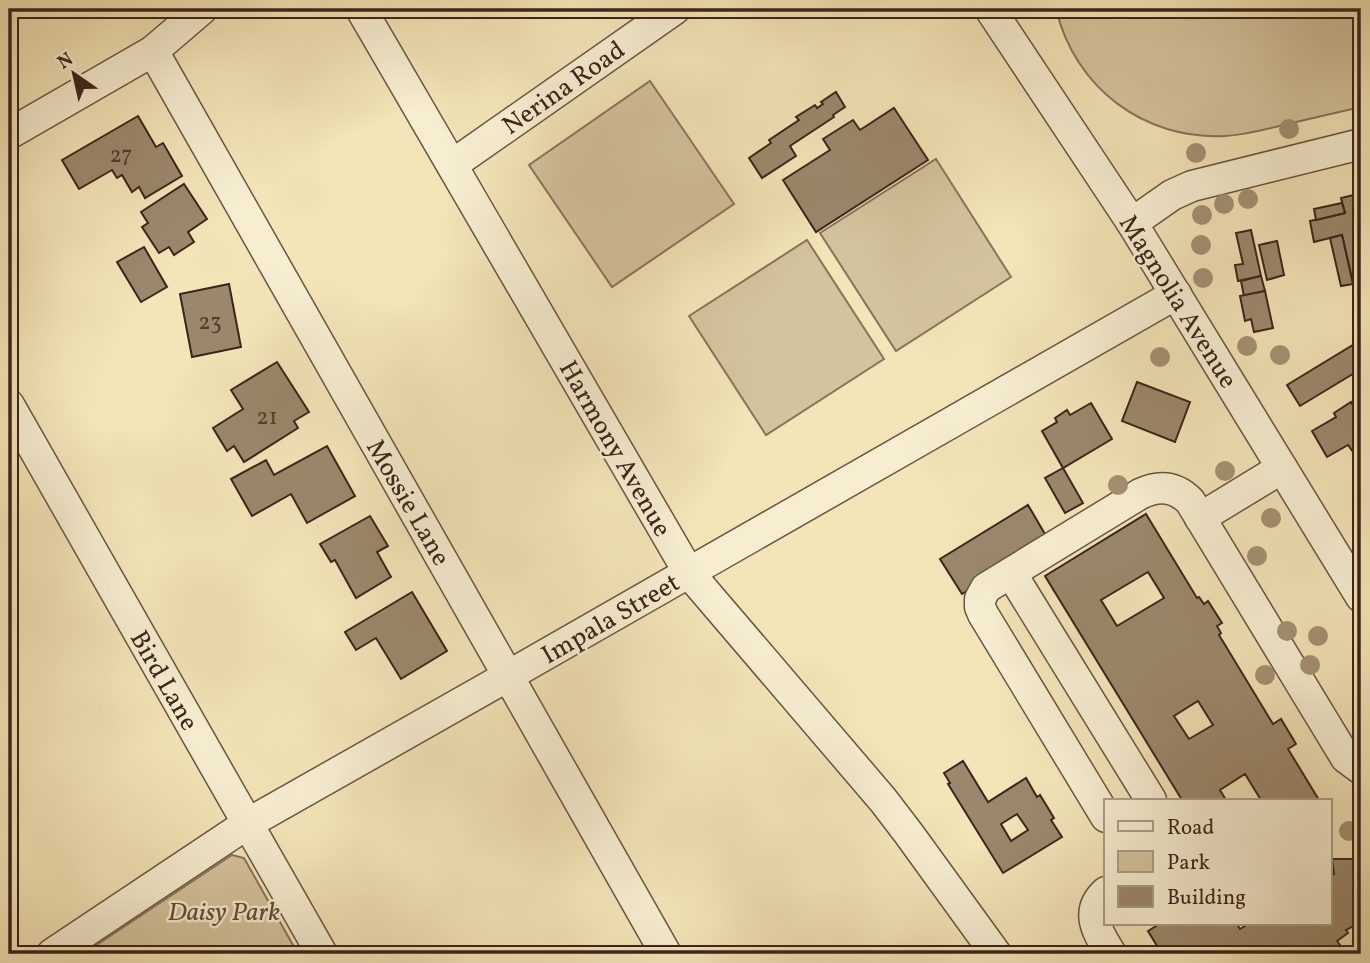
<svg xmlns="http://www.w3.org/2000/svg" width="1370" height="963" font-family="Vollkorn,serif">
	<rect width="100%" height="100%" fill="#f3e5b8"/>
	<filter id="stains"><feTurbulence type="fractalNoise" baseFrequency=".00286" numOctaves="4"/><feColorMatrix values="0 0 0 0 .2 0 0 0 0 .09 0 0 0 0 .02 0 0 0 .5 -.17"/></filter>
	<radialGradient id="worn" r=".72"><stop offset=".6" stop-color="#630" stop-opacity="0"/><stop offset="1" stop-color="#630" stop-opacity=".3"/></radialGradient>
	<g fill="#d4c49d" stroke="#88745c" stroke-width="2">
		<path d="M1056,9H1361V107C1335,113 1309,119 1283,125C1264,130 1245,135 1225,136C1144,140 1075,88 1056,9Z"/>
		<polygon points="650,81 734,204 612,287 529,165"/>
		<polygon points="936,159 1011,277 896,351 820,233"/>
		<polygon points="807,240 884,359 766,435 689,316"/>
		<polygon points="232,855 244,858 298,954 83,954"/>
	</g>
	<g fill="#9b886c" stroke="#3b241a" stroke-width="2" fill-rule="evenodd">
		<polygon points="836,92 845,107 833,115 834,117 790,146 796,156 762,178 749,158 771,143 769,140 799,120 796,117 815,105 817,108 823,104 821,102"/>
		<polygon points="894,108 928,160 816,232 783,180 830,150 823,139 853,120 860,130"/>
		<polygon points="138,116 156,147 163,143 182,176 145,198 139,187 132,192 122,175 117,178 112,170 79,189 62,160"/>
		<polygon points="184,184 207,219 188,232 194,242 174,255 169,247 159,253 142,227 148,223 141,212"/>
		<polygon points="1358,194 1361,210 1361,282 1353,284 1342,235 1314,242 1310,221 1345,213 1341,198"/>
		<polygon points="1342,203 1345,213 1316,220 1314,209"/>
		<polygon points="1251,230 1261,276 1238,281 1235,265 1243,264 1236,233"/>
		<polygon points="1342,235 1353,284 1341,286 1330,238"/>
		<polygon points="1277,241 1284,275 1267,280 1259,245"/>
		<polygon points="144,247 167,287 141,302 117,262"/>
		<polygon points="1261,276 1265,291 1244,296 1241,281"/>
		<polygon points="229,284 241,347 192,357 180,294"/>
		<polygon points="1265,291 1273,328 1254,332 1251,319 1245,321 1240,296"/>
		<polygon points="1361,340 1361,369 1300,406 1287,385"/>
		<polygon points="277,362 309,412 294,421 298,428 244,462 234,446 227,451 213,428 243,409 231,390"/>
		<polygon points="1137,382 1190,402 1175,442 1122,421"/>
		<polygon points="1351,402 1354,407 1361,403 1361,426 1357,429 1361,435 1361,447 1353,452 1348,445 1327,457 1312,431 1336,417 1334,413"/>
		<polygon points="1091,403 1112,439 1063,468 1042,431 1057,422 1055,418 1067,410 1070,415"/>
		<polygon points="327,446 355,496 307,523 291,494 252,516 231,479 266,460 274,475"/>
		<polygon points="1063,468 1083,503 1065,513 1045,478"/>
		<polygon points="1028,505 1049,541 962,594 940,559"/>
		<path d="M1146,514L1197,598L1199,597L1204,604L1208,601L1222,623L1217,626L1221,633L1219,635L1273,724L1281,719L1296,744L1288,749L1319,800H1261L1245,774L1220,790L1226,800H1182L1045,576ZM1148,572L1164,598L1117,626L1101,600ZM1198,701L1213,725L1189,739L1174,716Z"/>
		<polygon points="370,516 388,546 377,552 391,577 356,598 335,560 331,562 320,544"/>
		<polygon points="412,592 447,651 401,679 376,638 356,650 345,632"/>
		<path d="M963,761L988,802L1026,778L1037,797L1040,795L1054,818L1051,820L1062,837L1003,873L948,784L950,783L944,773ZM1017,814L1028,830L1011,841L1001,824Z"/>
		<polygon points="1332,859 1361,859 1361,922 1346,930 1348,933 1337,941 1340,945 1325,954 1162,954 1148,931 1161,923 1236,923 1240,929 1250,923 1330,923 1330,877 1334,874"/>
	</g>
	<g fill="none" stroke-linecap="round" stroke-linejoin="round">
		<g stroke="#695442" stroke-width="33">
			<g id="minor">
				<polyline points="361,9 689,573 883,800 909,834 996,954"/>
				<polyline points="990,9 1132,223 1361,597"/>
				<polyline points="153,51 666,954"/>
				<polyline points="9,134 153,51 202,9"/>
				<polyline points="452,165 675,9"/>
				<polyline points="1132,223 1172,195 1192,186 1361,144"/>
				<polyline points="9,405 322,954"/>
				<polyline points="1200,518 1282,468"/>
				<polyline points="1011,573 1151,800"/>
				<path d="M1106,817L983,614L980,607V599L986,588L1140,494C1159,485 1175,486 1190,501L1346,758L1361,769"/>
				<path d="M1106,892C1083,913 1099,934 1111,954"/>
				<polyline points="52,954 247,824 508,676 1176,294"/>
			</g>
		</g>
		<use href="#minor" stroke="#f7eed1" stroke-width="30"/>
	</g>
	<g fill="#a39173">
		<circle cx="1289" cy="129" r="10"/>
		<circle cx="1196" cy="153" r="10"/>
		<circle cx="1248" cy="199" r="10"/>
		<circle cx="1224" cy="204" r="10"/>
		<circle cx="1202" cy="215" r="10"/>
		<circle cx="1201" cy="245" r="10"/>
		<circle cx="1203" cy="278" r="10"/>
		<circle cx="1247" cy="346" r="10"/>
		<circle cx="1280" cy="355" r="10"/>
		<circle cx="1160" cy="357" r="10"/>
		<circle cx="1225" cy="471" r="10"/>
		<circle cx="1118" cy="485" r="10"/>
		<circle cx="1271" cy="518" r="10"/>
		<circle cx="1257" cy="556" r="10"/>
		<circle cx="1287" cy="631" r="10"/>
		<circle cx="1318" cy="636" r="10"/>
		<circle cx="1310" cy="665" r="10"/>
		<circle cx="1265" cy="675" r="10"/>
		<circle cx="1349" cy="831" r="10"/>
	</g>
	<g text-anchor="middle" stroke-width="5" stroke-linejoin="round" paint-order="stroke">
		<g font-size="23" fill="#533d2e">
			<text x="121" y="162">27</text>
			<text x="210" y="329">23</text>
			<text x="267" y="424">21</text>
		</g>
		<g font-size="26" fill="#3b241a" stroke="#f7eed1">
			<text transform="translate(563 87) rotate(-35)" y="9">Nerina Road</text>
			<text transform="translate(1179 301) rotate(58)" y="9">Magnolia Avenue</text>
			<text transform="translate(616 448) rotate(60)" y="9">Harmony Avenue</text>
			<text transform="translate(409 502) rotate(60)" y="9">Mossie Lane</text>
			<text transform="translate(610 618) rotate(-30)" y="9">Impala Street</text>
			<text transform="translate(165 680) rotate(60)" y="9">Bird Lane</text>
		</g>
		<g font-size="26" font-style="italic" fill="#614c3b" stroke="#f7eed1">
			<text x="224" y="920">Daisy Park</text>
		</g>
	</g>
	<rect width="1370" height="963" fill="none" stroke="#f3e5b8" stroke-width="35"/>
	<rect x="10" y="10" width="1349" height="942" fill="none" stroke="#3b241a" stroke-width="3.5"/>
	<rect x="18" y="18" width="1335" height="928" fill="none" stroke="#3b241a" stroke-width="2"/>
	<rect x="1104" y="799" width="228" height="126" fill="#f7eed1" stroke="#ac9d88" stroke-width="2"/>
	<rect x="1118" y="821" width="35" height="10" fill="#f7eed1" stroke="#ac9d88" stroke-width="2"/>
	<text x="1167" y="834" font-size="21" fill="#3b241a">Road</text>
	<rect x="1118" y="851" width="35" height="21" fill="#d4c49d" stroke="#ac9d88" stroke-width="2"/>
	<text x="1167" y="869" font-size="21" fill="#3b241a">Park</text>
	<rect x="1118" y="886" width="35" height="21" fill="#9b886c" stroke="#ac9d88" stroke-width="2"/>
	<text x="1167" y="904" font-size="21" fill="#3b241a">Building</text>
	<g transform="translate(74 74) rotate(326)" stroke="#f7eed1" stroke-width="5" paint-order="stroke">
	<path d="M0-5L12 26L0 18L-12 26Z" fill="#3b241a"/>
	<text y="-10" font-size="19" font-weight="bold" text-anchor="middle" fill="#3b241a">N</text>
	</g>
	<rect width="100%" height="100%" filter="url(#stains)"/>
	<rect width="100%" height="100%" fill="url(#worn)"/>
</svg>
